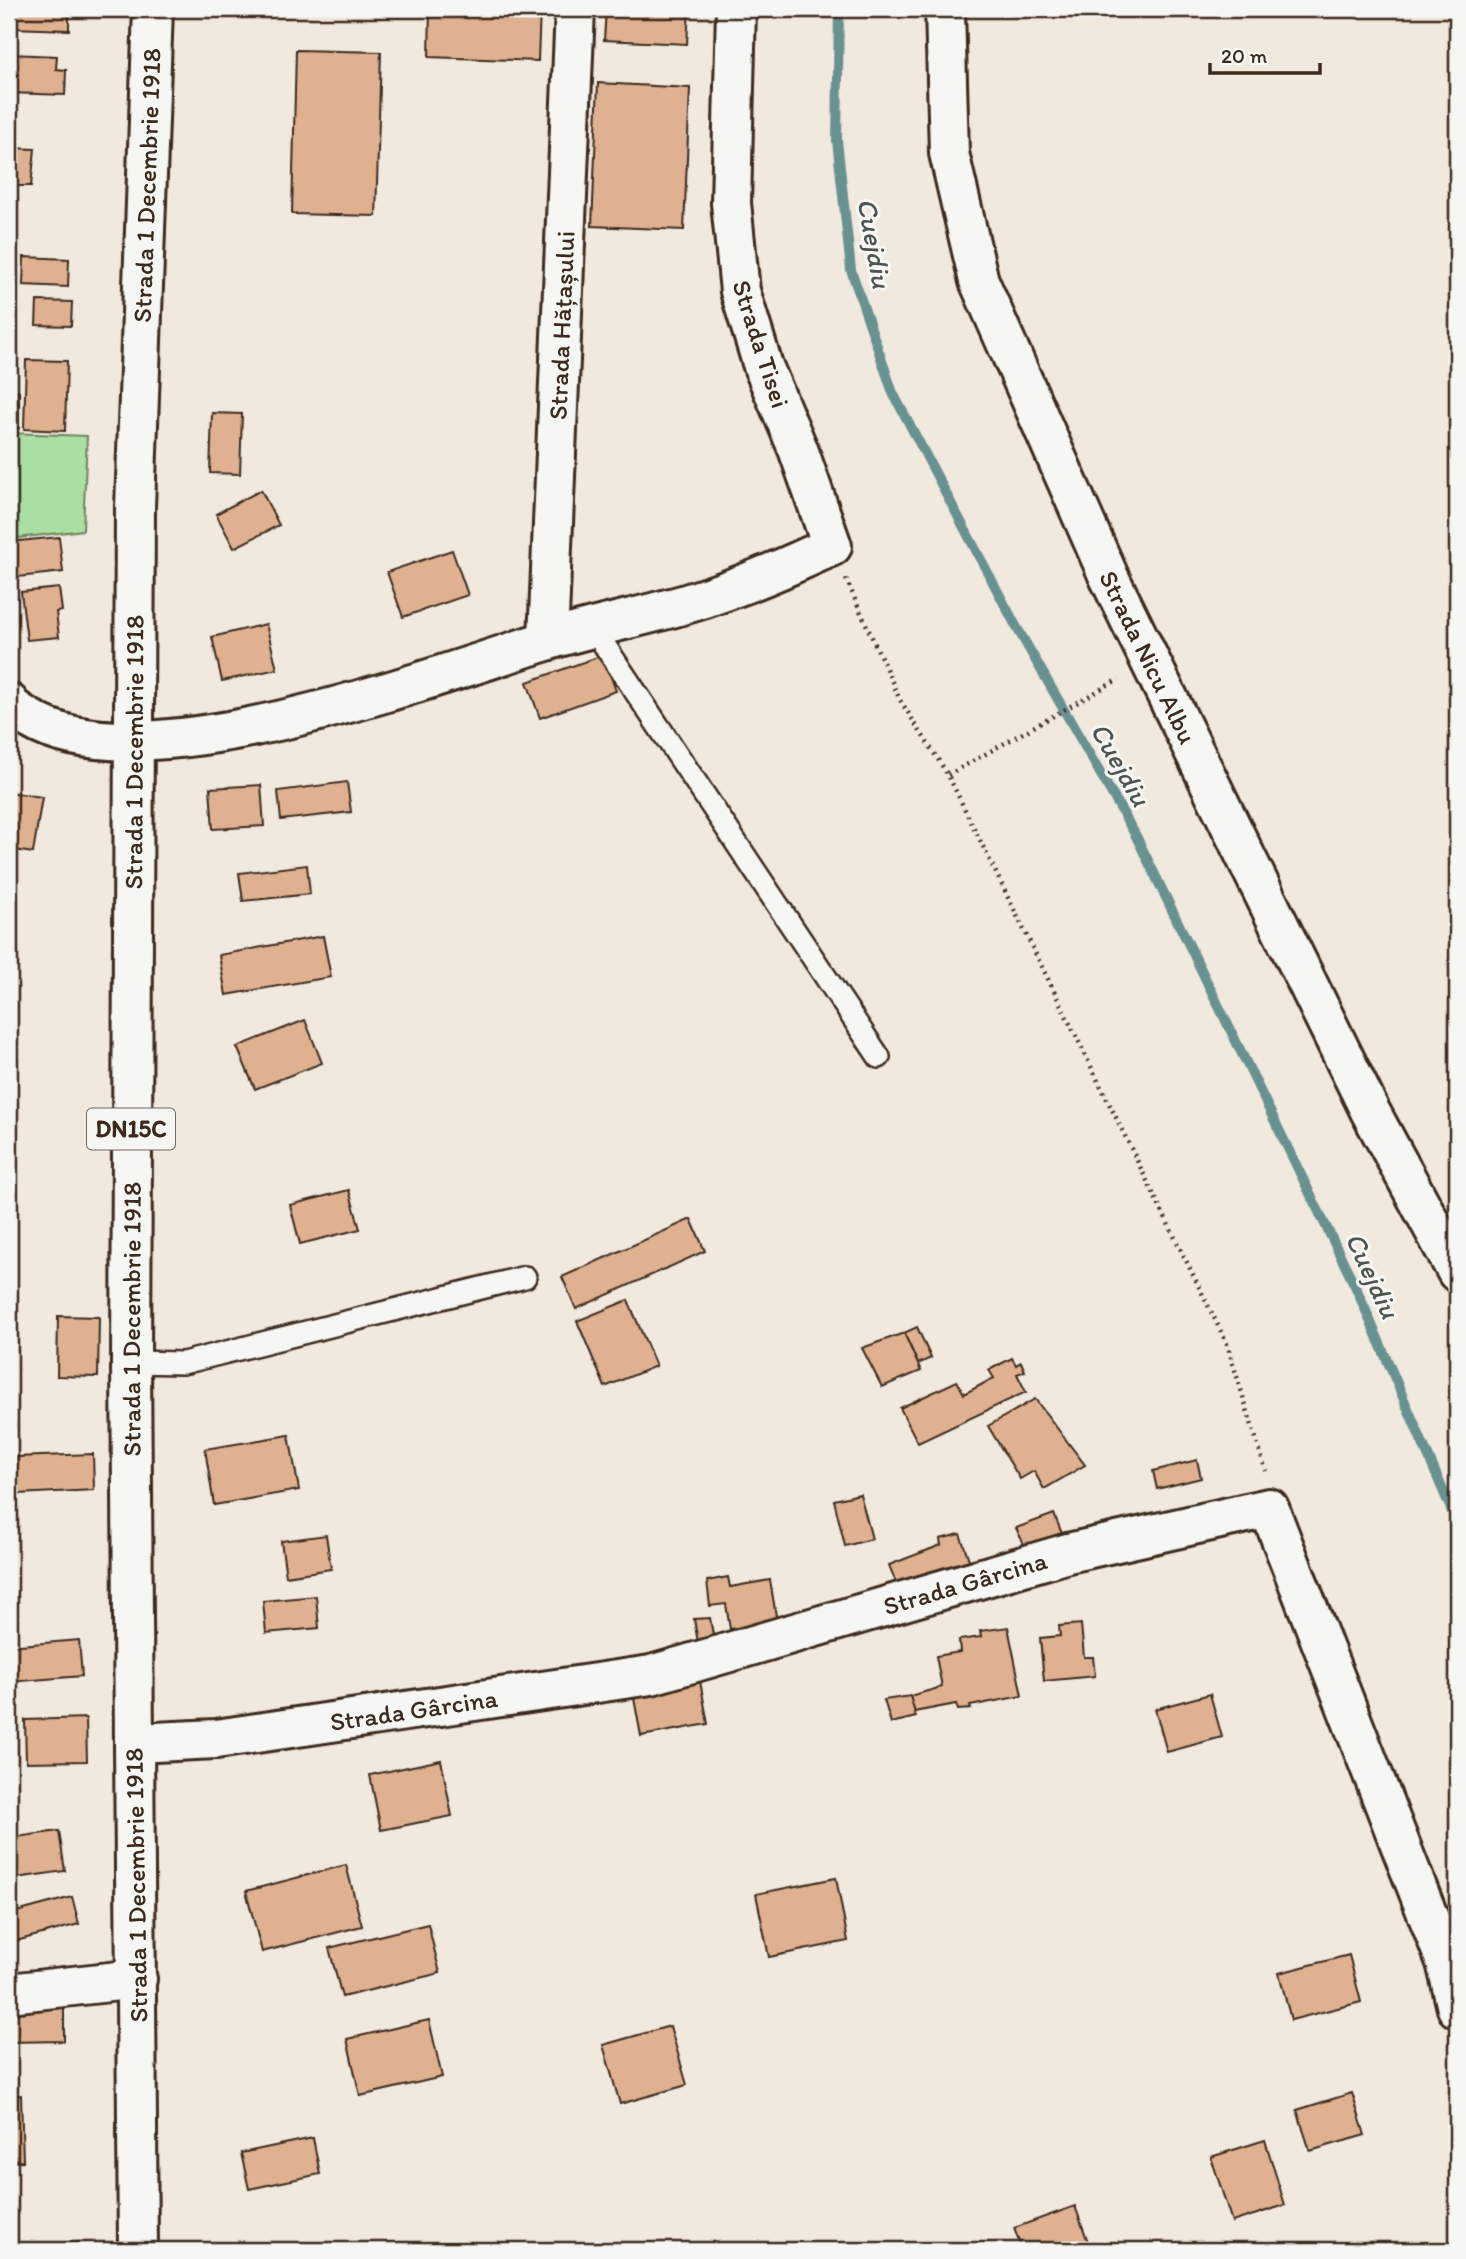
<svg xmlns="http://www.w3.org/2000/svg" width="1466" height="2259" font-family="Itim,sans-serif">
	<rect width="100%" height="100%" fill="#f1e8de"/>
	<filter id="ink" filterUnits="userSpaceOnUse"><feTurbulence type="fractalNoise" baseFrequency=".0143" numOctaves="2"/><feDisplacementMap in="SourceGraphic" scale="14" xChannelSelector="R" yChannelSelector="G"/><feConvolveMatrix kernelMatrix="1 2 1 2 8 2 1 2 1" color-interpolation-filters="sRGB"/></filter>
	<g filter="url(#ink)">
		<polygon fill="#a9dfa2" stroke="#728460" stroke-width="2" points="9,433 87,436 83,530 9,539"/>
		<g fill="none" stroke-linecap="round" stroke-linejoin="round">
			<polyline stroke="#689292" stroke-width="10" points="839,9 837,140 851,270 893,393 1016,626 1136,836 1357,1290 1457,1523"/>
		</g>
		<g fill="#dfb190" stroke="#3b2a1e" stroke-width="2">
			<polygon points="11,9 69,9 69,30 11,28"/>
			<polygon points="430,9 540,9 538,61 429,57"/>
			<polygon points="606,9 689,9 687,44 604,40"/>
			<polygon points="296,50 381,52 376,216 292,214"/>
			<polygon points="9,54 57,56 56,69 66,70 65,95 9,93"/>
			<polygon points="598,83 690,88 684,230 592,226"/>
			<polygon points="9,148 35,149 31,186 9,186"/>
			<polygon points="24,257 69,259 68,287 23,285"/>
			<polygon points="37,301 72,302 71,326 36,325"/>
			<polygon points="26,360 67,361 65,431 24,429"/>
			<polygon points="9,391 19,391 19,428 9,429"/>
			<polygon points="212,413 242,414 240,474 210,473"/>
			<polygon points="261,490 279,525 234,548 216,514"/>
			<polygon points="59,537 63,572 9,578 9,542"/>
			<polygon points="452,550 468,595 403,617 387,572"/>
			<polygon points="59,588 62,611 56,612 59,637 27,640 21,592"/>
			<polygon points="266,624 277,669 222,681 212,637"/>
			<polygon points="603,655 616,691 540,718 527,682"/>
			<polygon points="347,782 351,812 281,820 278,791"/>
			<polygon points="261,785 264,826 213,829 210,788"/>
			<polygon points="9,792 42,797 33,853 9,849"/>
			<polygon points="307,865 310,894 243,901 239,873"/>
			<polygon points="323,936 331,977 226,995 219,955"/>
			<polygon points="305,1020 322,1063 255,1089 237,1047"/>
			<polygon points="349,1190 360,1229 300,1244 290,1205"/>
			<polygon points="691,1219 705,1251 576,1309 562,1277"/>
			<polygon points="628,1300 656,1366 605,1387 577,1321"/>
			<polygon points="58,1316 99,1317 98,1377 57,1376"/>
			<polygon points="917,1327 931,1358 918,1364 904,1333"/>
			<polygon points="904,1333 921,1371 882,1387 862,1348"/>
			<polygon points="1012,1358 1016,1365 1021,1362 1025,1371 1017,1374 1026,1392 918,1443 900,1408 957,1381 964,1394 994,1378 989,1370"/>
			<polygon points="1035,1399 1085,1465 1044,1489 1034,1471 1020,1479 988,1426"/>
			<polygon points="289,1435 299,1490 214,1505 205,1449"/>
			<polygon points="93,1454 94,1490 18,1494 16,1457"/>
			<polygon points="1197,1460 1201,1478 1157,1489 1153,1471"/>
			<polygon points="860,1494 872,1539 845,1546 834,1500"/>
			<polygon points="1054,1514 1065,1541 1028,1553 1016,1528"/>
			<polygon points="960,1534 974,1574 897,1585 889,1565 941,1545 940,1539"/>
			<polygon points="326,1535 331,1569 286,1576 281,1541"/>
			<polygon points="728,1577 730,1587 770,1580 777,1622 730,1629 726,1604 710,1606 707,1581"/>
			<polygon points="316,1596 319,1628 266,1633 263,1601"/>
			<polygon points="710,1618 715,1646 699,1649 694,1619"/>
			<polygon points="1081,1624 1084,1657 1093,1657 1095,1676 1044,1681 1040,1638 1060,1636 1059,1626"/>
			<polygon points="1008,1627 1022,1696 970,1706 971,1709 958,1710 956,1704 914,1712 910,1696 942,1687 936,1656 960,1652 959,1640 981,1637 980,1631"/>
			<polygon points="79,1640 82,1676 9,1682 9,1646"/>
			<polygon points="700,1681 708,1724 641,1736 633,1693"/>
			<polygon points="1210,1694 1222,1737 1167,1752 1155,1709"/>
			<polygon points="910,1696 916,1717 891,1723 884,1700"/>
			<polygon points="86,1718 87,1761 26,1762 25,1720"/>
			<polygon points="441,1760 452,1816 381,1830 370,1775"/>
			<polygon points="59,1831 65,1871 9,1879 9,1838"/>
			<polygon points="346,1865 362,1926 262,1952 246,1891"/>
			<polygon points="836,1878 848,1941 769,1957 756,1894"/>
			<polygon points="72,1897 79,1924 16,1941 9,1914"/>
			<polygon points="428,1924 440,1973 342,1997 329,1948"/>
			<polygon points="1349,1955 1361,2002 1291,2020 1279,1973"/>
			<polygon points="64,2002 64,2041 9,2042 9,2003"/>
			<polygon points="429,2020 442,2077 360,2096 347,2039"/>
			<polygon points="670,2026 687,2085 620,2104 603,2045"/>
			<polygon points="1352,2093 1365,2135 1310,2151 1297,2110"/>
			<polygon points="21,2095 23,2161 9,2162 9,2096"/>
			<polygon points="313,2138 320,2174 249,2189 241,2153"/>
			<polygon points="1265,2140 1285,2205 1232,2222 1211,2157"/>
			<polygon points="1075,2206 1091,2250 1022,2250 1014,2228"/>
			<polygon points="78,2242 79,2250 23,2250"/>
		</g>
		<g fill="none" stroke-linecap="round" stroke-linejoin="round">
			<g stroke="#3b2a1e" stroke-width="26">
				<g id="lane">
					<polyline points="593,628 879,1057"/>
					<polyline points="131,1362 183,1363 525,1277"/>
				</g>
			</g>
			<g stroke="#3b2a1e" stroke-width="44">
				<g id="street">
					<path id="s1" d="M945,9L949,153L979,281L1109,577L1370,1111L1457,1272"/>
					<path id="s2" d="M548,640L575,9"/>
					<path d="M9,703C14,711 22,714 30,719C140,787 428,678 546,641C593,626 642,617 689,603C739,588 785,568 832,546L798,449L763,366L740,291L731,203L736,9"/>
					<path id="s3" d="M134,1743L216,1739L651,1675L1068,1553L1269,1508L1446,1962L1457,2008"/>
					<polyline points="9,1993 137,1979"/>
				</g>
			</g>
			<g stroke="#3b2a1e" stroke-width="44">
				<g id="primary">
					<path id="s4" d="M138,2250L131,1362L135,507L153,9"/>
				</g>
			</g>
			<g stroke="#3b2a1e" stroke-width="4.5" stroke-dasharray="2 5" stroke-linecap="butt">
				<polyline points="846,579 900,700 948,775 1227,1344 1266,1471"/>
				<polyline points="948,775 1119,679"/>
			</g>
			<use href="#lane" stroke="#f6f6f2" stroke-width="21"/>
			<use href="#street" stroke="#f6f6f2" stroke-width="38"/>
			<use href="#primary" stroke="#f6f6f2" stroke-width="38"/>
		</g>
	</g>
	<g text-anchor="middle" stroke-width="6" stroke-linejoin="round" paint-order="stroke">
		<rect fill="#f6f6f2" stroke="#73675e" stroke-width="2" x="87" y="1108.5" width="88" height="41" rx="5"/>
		<g font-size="24" font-weight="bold" fill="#3b2a1e">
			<text x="131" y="1137">DN15C</text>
		</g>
		<g font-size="26" fill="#3b2a1e" stroke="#f6f6f2">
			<text dy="9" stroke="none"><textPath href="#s4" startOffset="2065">Strada 1 Decembrie 1918</textPath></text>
			<text dy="9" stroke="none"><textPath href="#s2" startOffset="315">Strada Hățașului</textPath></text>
			<text transform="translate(761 344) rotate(72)" y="9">Strada Tisei</text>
			<text dy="9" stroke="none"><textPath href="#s1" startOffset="688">Strada Nicu Albu</textPath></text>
			<text dy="9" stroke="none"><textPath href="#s4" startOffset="1498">Strada 1 Decembrie 1918</textPath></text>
			<text dy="9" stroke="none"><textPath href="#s4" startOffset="931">Strada 1 Decembrie 1918</textPath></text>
			<text dy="9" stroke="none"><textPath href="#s3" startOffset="849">Strada Gârcina</textPath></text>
			<text dy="9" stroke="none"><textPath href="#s3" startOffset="282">Strada Gârcina</textPath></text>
			<text transform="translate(136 1885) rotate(-91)" y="9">Strada 1 Decembrie 1918</text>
		</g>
		<g font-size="28" font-style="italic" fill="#4e554e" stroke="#f6f6f2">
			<text transform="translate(875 243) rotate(80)" y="10">Cuejdiu</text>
			<text transform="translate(1121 764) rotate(60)" y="10">Cuejdiu</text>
			<text transform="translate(1373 1275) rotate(65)" y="10">Cuejdiu</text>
		</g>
	</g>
	<rect width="1466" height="2259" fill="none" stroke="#f6f6f2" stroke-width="35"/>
	<rect x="18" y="18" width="1431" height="2224" fill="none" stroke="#3b2a1e" stroke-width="2.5" filter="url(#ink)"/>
	<path d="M1210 63v10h110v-10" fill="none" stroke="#3b2a1e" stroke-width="3.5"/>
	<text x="1221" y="63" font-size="21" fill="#3b2a1e" stroke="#f6f6f2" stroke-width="5" paint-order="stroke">20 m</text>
</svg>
